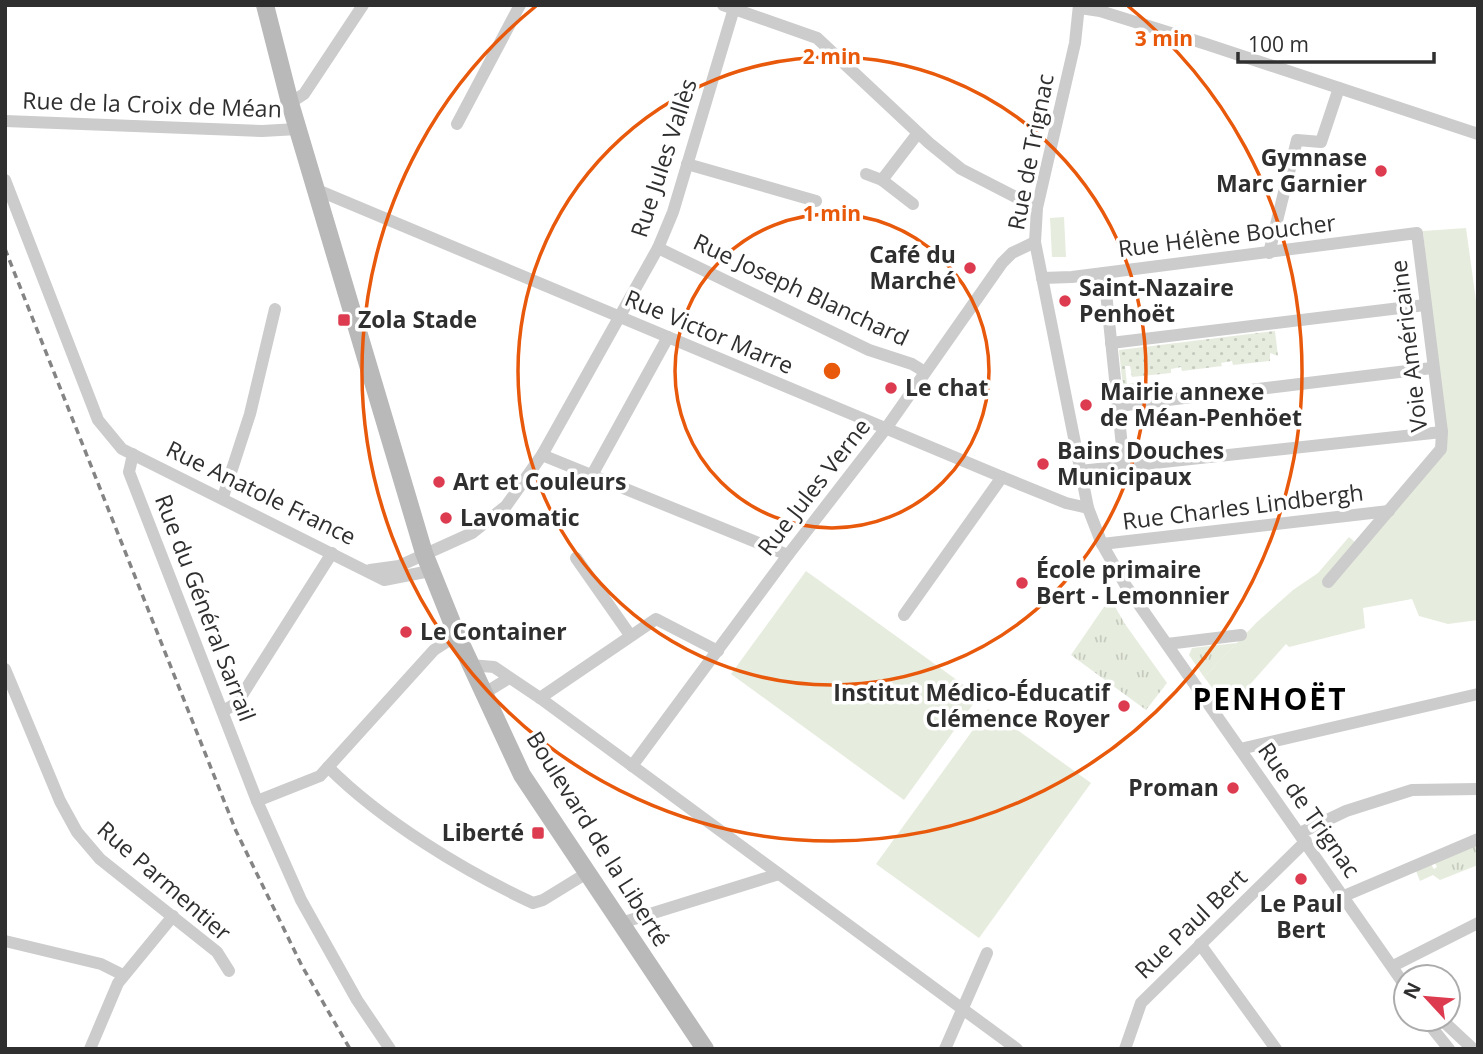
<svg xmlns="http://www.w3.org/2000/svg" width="1483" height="1054" font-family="'Open Sans',sans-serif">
	<defs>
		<pattern id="grass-tufts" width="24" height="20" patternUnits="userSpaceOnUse" patternTransform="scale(1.75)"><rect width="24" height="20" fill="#e6ecde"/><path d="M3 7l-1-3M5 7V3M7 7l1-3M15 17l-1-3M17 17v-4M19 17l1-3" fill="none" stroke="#c6cbbf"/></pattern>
		<pattern id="garden-dots" width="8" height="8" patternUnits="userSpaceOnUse" patternTransform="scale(1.75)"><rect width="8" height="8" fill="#e6ecde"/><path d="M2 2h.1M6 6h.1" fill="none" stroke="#c6cbbf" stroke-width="1.8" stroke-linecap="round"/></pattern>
	</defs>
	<rect width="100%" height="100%" fill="#fff"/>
	<g fill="url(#grass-tufts)">
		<polygon points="1110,598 1125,624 1167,683 1146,710 1071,655"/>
		<polygon points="1237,643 1204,677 1189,655 1192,648"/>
		<polygon points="1478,844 1478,865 1440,880 1433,875 1420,881 1416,871 1431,864 1434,869 1437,867 1435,863"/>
	</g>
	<g fill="#e6ecde">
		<polygon points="1064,217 1066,257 1052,257 1050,218"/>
		<polygon points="1466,228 1478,315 1478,620 1448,624 1419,616 1412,599 1363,608 1365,628 1289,647 1286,644 1228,709 1204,677 1257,622 1293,590 1318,573 1349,537 1355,542 1322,582 1326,587 1444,452 1423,231"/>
		<polygon points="806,571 979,696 904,800 731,674"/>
		<polygon points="988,709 1091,783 979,938 876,864"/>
	</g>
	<polygon fill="url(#garden-dots)" points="1275,331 1278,356 1270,353 1270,361 1233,365 1232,361 1221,363 1222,366 1182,371 1181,367 1171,369 1171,373 1132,377 1130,366 1125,366 1127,384 1134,383 1135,395 1124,397 1119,350"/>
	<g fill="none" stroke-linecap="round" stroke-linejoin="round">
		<g stroke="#ccc" stroke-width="12">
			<polyline points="723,5 817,38 929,143 961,169 1037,208"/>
			<polyline points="1079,5 1075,43 1037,208 1035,242 1088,508 1102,544 1126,586 1406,987"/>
			<polyline points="1080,8 1100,11 1206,44 1478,134"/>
			<polyline points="290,103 304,94 363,5"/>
			<polyline points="5,121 262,131 298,129"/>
			<polyline points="457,124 520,5"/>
			<polyline points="687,164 816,201"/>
			<polyline points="866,174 882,180 913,204"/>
			<polyline points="5,180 98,420 122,449 384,580 430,571"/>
			<polyline points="882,180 918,133"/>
			<polyline points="315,189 1002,477 1066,503 1088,508"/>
			<polyline points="658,248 869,350 912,364 925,372"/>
			<polyline points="1269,253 1297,140 1321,142 1339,88"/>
			<polyline points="1104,273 1124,466"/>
			<polyline points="1042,278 1072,277 1417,233 1442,432 1441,449 1328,582"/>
			<polyline points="1111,343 1425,305"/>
			<polyline points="1118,406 1432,368"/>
			<polyline points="133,454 129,472 257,801 301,900 357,1000 390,1049"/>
			<polyline points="542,455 788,555"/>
			<polyline points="1080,471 1442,432"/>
			<polyline points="592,475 668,337"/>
			<polyline points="223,497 250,414 275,309"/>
			<polyline points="1102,544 1389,511"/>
			<polyline points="576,558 630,635"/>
			<polyline points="370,570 399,566 472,533 506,506 542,455 658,248 673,212 735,5"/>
			<polyline points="904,615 1002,477"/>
			<polyline points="1167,644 1241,635"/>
			<polyline points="470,665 494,667 540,698 1017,1049"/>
			<polyline points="5,669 60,801 77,832 100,859 217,952 229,971"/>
			<polyline points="483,694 509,678"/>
			<polyline points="540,698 656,619 718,651"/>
			<polyline points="223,711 237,703 332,553"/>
			<polyline points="1240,749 1478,694"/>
			<polyline points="632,766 788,555 887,427 1002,263 1012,253 1035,242"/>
			<path d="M328,767C382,821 464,871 533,903L543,900L587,873"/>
			<polyline points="257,801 320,776 434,650 457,635"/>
			<polyline points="1300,833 1346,811 1412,790 1478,789"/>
			<polyline points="1344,896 1478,839"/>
			<polyline points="621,923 779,874"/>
			<polyline points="5,941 101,964 123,975"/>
			<polyline points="1200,944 1276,1049"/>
			<polyline points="1393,966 1478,923"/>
			<polyline points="1425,1019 1449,1049"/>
			<polyline points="1441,1019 1473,1049"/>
			<polyline points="90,1049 118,983 173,916"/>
			<polyline points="945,1049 987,953"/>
			<polyline points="1125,1049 1141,1003 1306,841"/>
		</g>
		<polyline stroke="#b9b9b9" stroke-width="18" points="265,5 290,103 424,553 457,635 522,775 705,1049"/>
		<polyline stroke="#848484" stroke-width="3.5" stroke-dasharray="7 5" stroke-linecap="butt" points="5,249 236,831 302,966 350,1049"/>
	</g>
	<g fill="none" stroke="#e8590c" stroke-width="3.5">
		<circle cx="832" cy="371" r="157"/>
		<circle cx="832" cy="371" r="314"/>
		<path d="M1128 6A470 470 0 1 1 536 6"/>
	</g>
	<g fill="#dd3b4f" stroke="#fff" stroke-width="2.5">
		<circle cx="1381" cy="171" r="7"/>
		<circle cx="970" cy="268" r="7"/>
		<circle cx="1065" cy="301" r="7"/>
		<rect x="337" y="313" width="14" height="14" rx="3.5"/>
		<circle cx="891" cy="388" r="7"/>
		<circle cx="1086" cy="405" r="7"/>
		<circle cx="1043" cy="464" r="7"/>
		<circle cx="439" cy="482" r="7"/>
		<circle cx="446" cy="518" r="7"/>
		<circle cx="1022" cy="583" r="7"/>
		<circle cx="406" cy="632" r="7"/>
		<circle cx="1124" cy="706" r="7"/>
		<circle cx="1233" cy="788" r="7"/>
		<rect x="531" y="826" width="14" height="14" rx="3.5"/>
		<circle cx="1301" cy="879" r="7"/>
	</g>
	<g text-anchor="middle" stroke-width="7" stroke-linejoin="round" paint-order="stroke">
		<g font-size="23" fill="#2f2f2f" stroke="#fff">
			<text transform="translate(152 105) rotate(2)" y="8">Rue de la Croix de Méan</text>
			<text transform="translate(1031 152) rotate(-79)" y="8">Rue de Trignac</text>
			<text transform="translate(664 158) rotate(-72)" y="8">Rue Jules Vallès</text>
			<text transform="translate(1227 236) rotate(-7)" y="8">Rue Hélène Boucher</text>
			<text transform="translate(801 290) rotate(25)" y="8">Rue Joseph Blanchard</text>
			<text transform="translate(709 332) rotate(23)" y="8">Rue Victor Marre</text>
			<text transform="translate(1409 346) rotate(-97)" y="8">Voie Américaine</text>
			<text transform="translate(814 487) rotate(-52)" y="8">Rue Jules Verne</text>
			<text transform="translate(261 493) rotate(26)" y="8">Rue Anatole France</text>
			<text transform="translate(1243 507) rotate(-7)" y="8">Rue Charles Lindbergh</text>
			<text transform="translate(205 608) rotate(69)" y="8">Rue du Général Sarrail</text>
			<text transform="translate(1309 810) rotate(55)" y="8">Rue de Trignac</text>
			<text transform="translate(598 839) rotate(58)" y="8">Boulevard de la Liberté</text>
			<text transform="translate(164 881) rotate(41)" y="8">Rue Parmentier</text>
			<text transform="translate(1191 924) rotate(-44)" y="8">Rue Paul Bert</text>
		</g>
		<g font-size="23" font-weight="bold" fill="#2f2f2f" stroke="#fff" text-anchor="start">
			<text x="1367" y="166" text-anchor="end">Gymnase<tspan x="1367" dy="26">Marc Garnier</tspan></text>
			<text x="956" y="263" text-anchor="end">Café du<tspan x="956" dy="26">Marché</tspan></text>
			<text x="1079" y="296">Saint-Nazaire<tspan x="1079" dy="26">Penhoët</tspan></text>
			<text x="358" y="328">Zola Stade</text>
			<text x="905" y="396">Le chat</text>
			<text x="1100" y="400">Mairie annexe<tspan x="1100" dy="26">de Méan-Penhöet</tspan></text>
			<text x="1057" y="459">Bains Douches<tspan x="1057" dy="26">Municipaux</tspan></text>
			<text x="453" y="490">Art et Couleurs</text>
			<text x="460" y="526">Lavomatic</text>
			<text x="1036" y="578">École primaire<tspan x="1036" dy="26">Bert - Lemonnier</tspan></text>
			<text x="420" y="640">Le Container</text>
			<text x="1110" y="701" text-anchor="end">Institut Médico-Éducatif<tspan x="1110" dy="26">Clémence Royer</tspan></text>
			<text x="1219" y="796" text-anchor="end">Proman</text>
			<text x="524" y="841" text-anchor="end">Liberté</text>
			<text x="1301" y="912" text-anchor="middle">Le Paul<tspan x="1301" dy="26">Bert</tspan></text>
		</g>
		<g font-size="30" font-weight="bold" letter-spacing="2" fill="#000" stroke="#fff">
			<text x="1270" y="710">PENHOËT</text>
		</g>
	</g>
	<circle cx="832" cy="371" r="10" fill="#e8590c" stroke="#fff" stroke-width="3.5"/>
	<g font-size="21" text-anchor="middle" font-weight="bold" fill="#e8590c" stroke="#fff" stroke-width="7" stroke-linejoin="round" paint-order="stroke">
		<text x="1164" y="46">3 min</text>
		<text x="832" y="64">2 min</text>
		<text x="832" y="221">1 min</text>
	</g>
	<rect width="1483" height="1054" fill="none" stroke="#2f2f2f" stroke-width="14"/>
	<g transform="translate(1427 998) rotate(296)"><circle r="33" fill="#ffffff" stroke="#acacac" stroke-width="2"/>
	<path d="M0-5L12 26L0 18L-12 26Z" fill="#dd3b4f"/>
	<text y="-10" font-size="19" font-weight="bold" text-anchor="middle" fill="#2f2f2f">N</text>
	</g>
	<path d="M1238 52v10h196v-10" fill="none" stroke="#2f2f2f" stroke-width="3.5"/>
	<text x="1248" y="52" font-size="21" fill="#2f2f2f" stroke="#ffffff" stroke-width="5" paint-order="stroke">100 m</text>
</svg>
